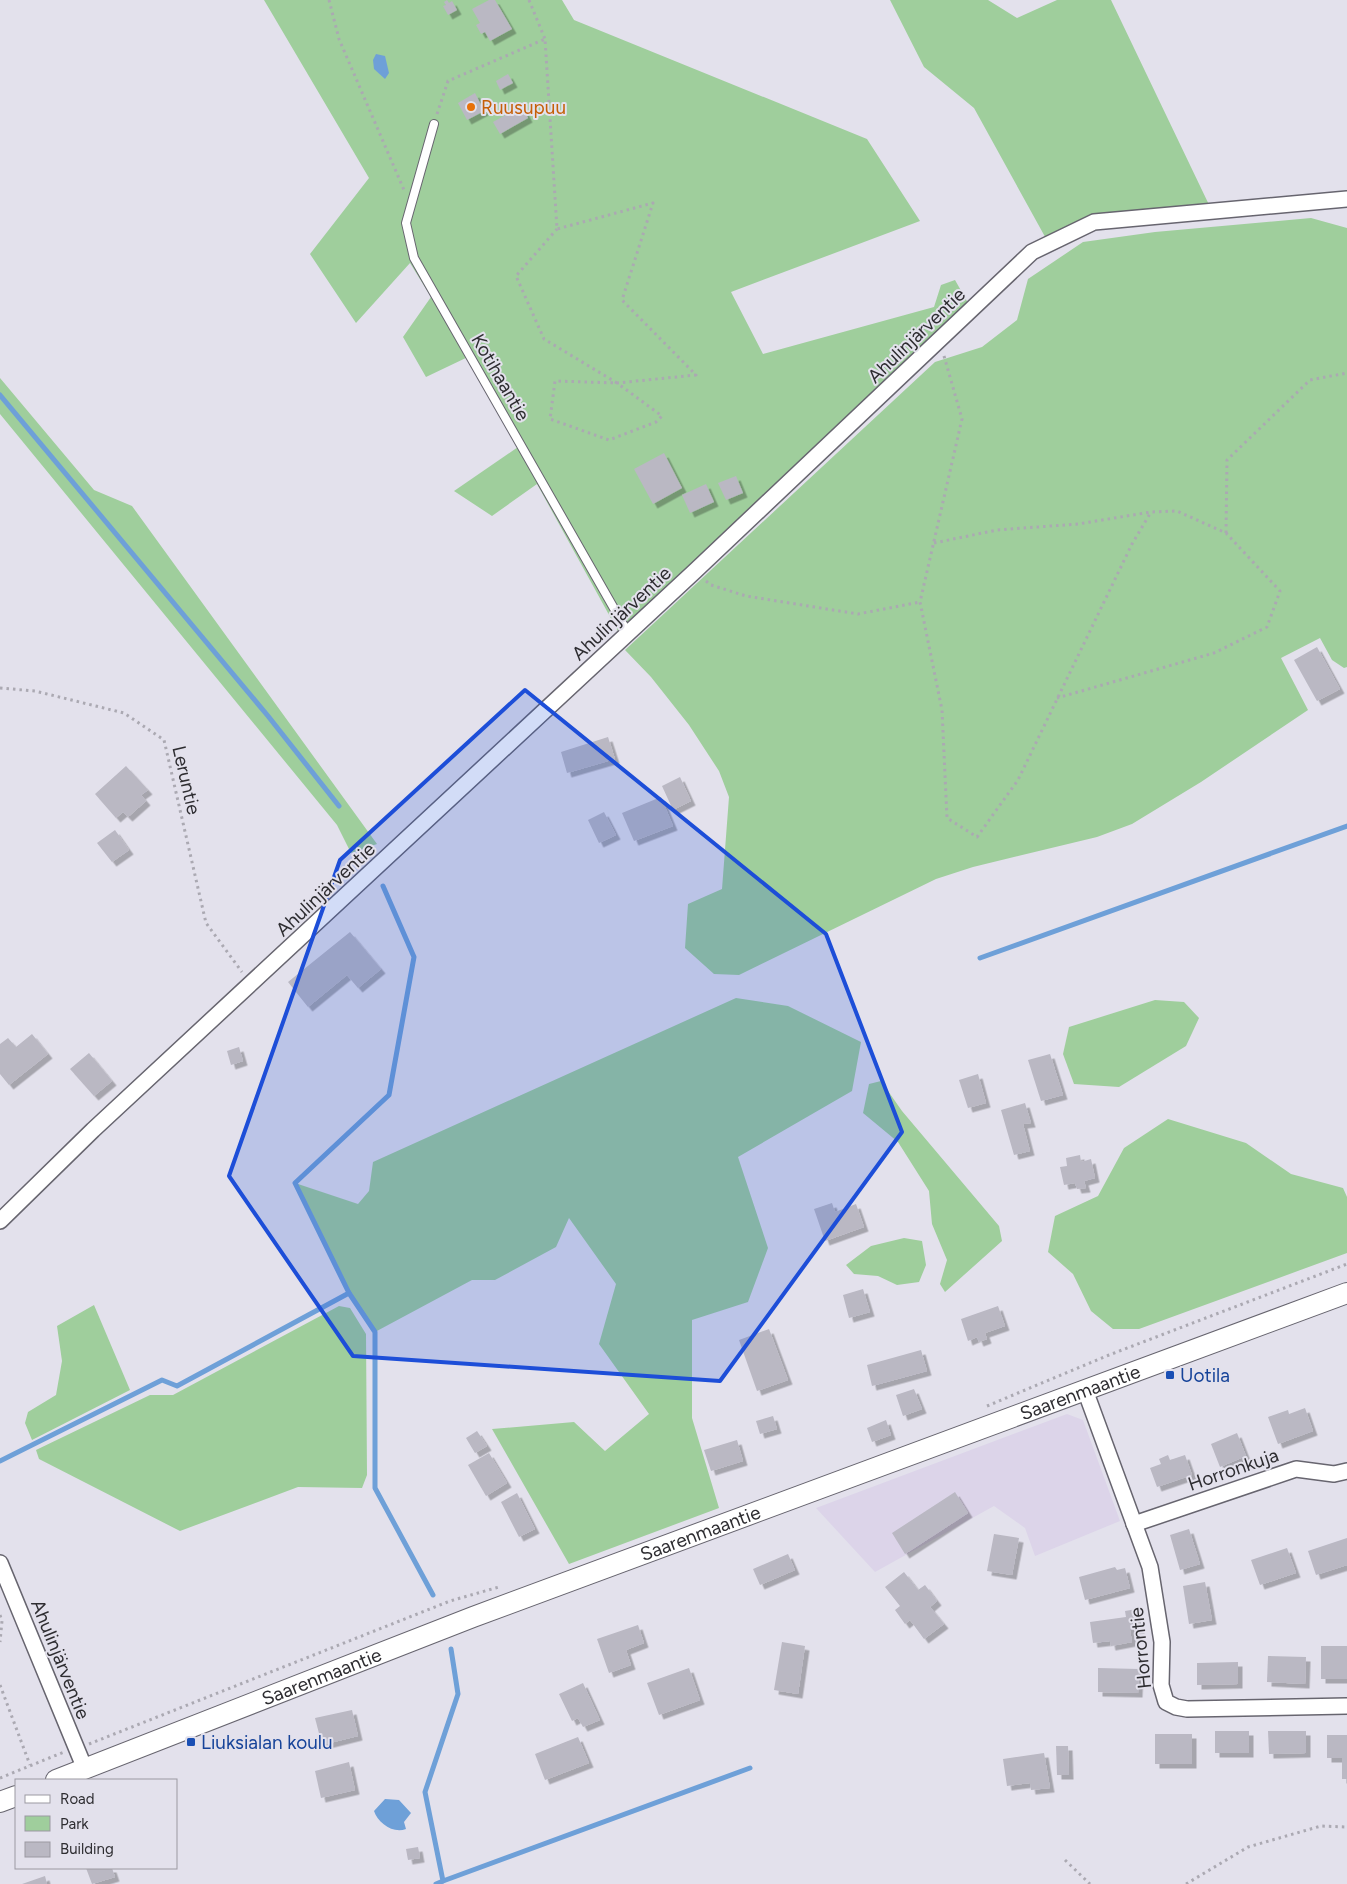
<svg xmlns="http://www.w3.org/2000/svg" width="1347" height="1884" font-family="Figtree,sans-serif">
	<defs>
		<filter id="shadow"><feDropShadow dx="4.5" dy="4.5" stdDeviation="0" flood-color="#0004"/></filter>
	</defs>
	<rect width="100%" height="100%" fill="#e3e1ec"/>
	<polygon fill="#dcd4e9" points="1067,1414 1083,1420 1120,1521 1035,1556 1025,1528 994,1506 875,1572 816,1508"/>
	<g fill="#9fce9c">
		<polygon points="264,0 562,0 574,20 867,139 920,221 731,292 763,354 934,307 941,285 955,280 972,310 619,633 537,484 492,516 454,491 518,447 470,356 426,377 403,337 431,297 410,263 356,323 310,254 369,178"/>
		<polygon points="890,0 988,0 1017,18 1057,0 1111,0 1212,211 1094,222 1049,244 974,108 924,67"/>
		<polygon points="1311,218 1347,228 1347,667 1344,668 1332,660 1320,638 1281,658 1308,710 1201,782 1132,824 1097,837 973,867 936,879 739,975 714,974 685,948 688,904 722,889 729,797 719,771 689,725 651,677 625,650 935,362 982,347 1017,320 1028,279 1083,242 1155,232"/>
		<polygon points="0,378 94,490 132,506 377,844 351,853 337,825 0,414"/>
		<polygon points="736,998 788,1006 861,1042 852,1091 738,1157 768,1248 748,1302 692,1320 692,1418 719,1508 569,1564 492,1429 574,1422 605,1451 649,1414 599,1344 616,1284 569,1218 556,1247 495,1280 472,1280 375,1332 349,1293 295,1183 358,1204 369,1191 373,1162"/>
		<polygon points="1155,1000 1184,1002 1199,1018 1186,1046 1119,1087 1074,1084 1063,1054 1069,1027"/>
		<polygon points="881,1081 902,1111 999,1226 1002,1241 945,1292 940,1284 947,1260 932,1224 929,1191 898,1142 863,1113 869,1084"/>
		<polygon points="1168,1119 1246,1143 1291,1174 1343,1188 1347,1197 1347,1253 1139,1329 1113,1329 1091,1311 1073,1274 1048,1252 1055,1216 1098,1196 1124,1148"/>
		<polygon points="904,1238 922,1241 926,1265 919,1282 897,1285 878,1276 854,1274 846,1265 871,1246"/>
		<polygon points="94,1305 130,1390 32,1440 25,1423 28,1412 56,1395 62,1361 57,1326"/>
		<polygon points="339,1306 350,1308 366,1334 367,1475 362,1488 298,1487 180,1531 39,1459 36,1450 150,1395 173,1395"/>
	</g>
	<g fill="#6ea0d8">
		<polygon points="376,54 385,56 389,73 385,79 374,69 373,60"/>
		<path d="M385,1799L399,1800L411,1813L404,1822L406,1829C393,1834 378,1823 374,1811Z"/>
	</g>
	<g fill="none" stroke-linecap="round" stroke-linejoin="round">
		<g stroke="#6ea0d8" stroke-width="5">
			<polyline points="0,395 268,716 339,806"/>
			<polyline points="980,958 1347,826"/>
			<polyline points="349,1293 375,1332 375,1488 433,1595"/>
			<polyline points="0,1461 162,1380 177,1386 349,1293 295,1183 389,1095 414,957 383,886"/>
			<polyline points="443,1881 750,1768"/>
			<polyline points="436,1884 443,1881 425,1792 458,1694 451,1649"/>
		</g>
	</g>
	<g fill="#bab8c3" filter="url(#shadow)">
		<polygon points="447,0 449,3 452,1 457,10 448,15 443,6 446,5 444,2"/>
		<polygon points="489,0 495,0 512,29 490,41 485,32 481,34 476,25 480,23 472,9"/>
		<polygon points="508,74 513,83 500,90 496,81"/>
		<polygon points="475,93 484,111 467,120 458,103"/>
		<polygon points="522,106 528,118 500,134 493,122"/>
		<polygon points="664,453 682,488 653,504 634,469"/>
		<polygon points="736,476 743,493 726,500 718,483"/>
		<polygon points="706,484 714,502 690,513 682,495"/>
		<polygon points="1317,647 1340,689 1317,701 1294,660"/>
		<polygon points="608,737 615,759 567,773 561,752"/>
		<polygon points="126,766 148,790 141,795 146,801 128,817 123,812 116,818 95,794"/>
		<polygon points="680,777 691,801 673,810 662,786"/>
		<polygon points="661,797 673,826 634,841 622,813"/>
		<polygon points="604,812 616,835 599,843 588,820"/>
		<polygon points="115,830 129,850 112,862 97,843"/>
		<polygon points="350,932 381,969 358,988 347,975 308,1007 288,982"/>
		<polygon points="32,1034 48,1054 9,1085 0,1074 0,1044 8,1038 16,1047"/>
		<polygon points="239,1047 243,1061 231,1065 227,1051"/>
		<polygon points="89,1053 112,1081 94,1096 70,1069"/>
		<polygon points="1050,1054 1063,1095 1041,1101 1028,1060"/>
		<polygon points="978,1074 986,1103 968,1108 959,1080"/>
		<polygon points="1025,1103 1031,1123 1023,1124 1030,1151 1014,1155 1001,1110"/>
		<polygon points="1080,1155 1081,1162 1091,1159 1095,1178 1084,1181 1086,1188 1077,1189 1075,1183 1064,1185 1060,1167 1067,1166 1066,1158"/>
		<polygon points="832,1203 835,1212 856,1204 864,1227 825,1241 814,1209"/>
		<polygon points="863,1289 870,1312 849,1318 843,1295"/>
		<polygon points="998,1306 1005,1326 985,1333 987,1339 979,1342 977,1337 968,1341 961,1319"/>
		<polygon points="769,1329 788,1380 757,1391 739,1340"/>
		<polygon points="921,1350 927,1371 872,1386 867,1365"/>
		<polygon points="914,1389 922,1409 903,1416 896,1395"/>
		<polygon points="1305,1408 1313,1431 1278,1444 1268,1417 1288,1410 1289,1414"/>
		<polygon points="773,1416 777,1429 760,1434 756,1421"/>
		<polygon points="886,1420 891,1435 872,1442 867,1428"/>
		<polygon points="477,1431 487,1446 475,1453 466,1438"/>
		<polygon points="1237,1433 1246,1456 1220,1467 1211,1444"/>
		<polygon points="737,1440 743,1461 711,1471 704,1450"/>
		<polygon points="489,1453 507,1483 486,1496 468,1465"/>
		<polygon points="1168,1455 1170,1460 1185,1455 1192,1475 1157,1487 1150,1468 1161,1464 1159,1459"/>
		<polygon points="955,1492 968,1513 905,1554 892,1533"/>
		<polygon points="517,1493 535,1529 519,1537 501,1502"/>
		<polygon points="1189,1529 1200,1564 1180,1570 1170,1535"/>
		<polygon points="994,1534 1019,1538 1012,1575 987,1571"/>
		<polygon points="1347,1538 1347,1565 1316,1575 1308,1551"/>
		<polygon points="1287,1548 1296,1573 1260,1585 1251,1560"/>
		<polygon points="788,1554 795,1570 760,1585 753,1569"/>
		<polygon points="1115,1567 1117,1570 1125,1568 1130,1588 1085,1600 1079,1577"/>
		<polygon points="904,1572 918,1590 925,1585 937,1601 930,1607 944,1624 924,1639 910,1620 905,1624 895,1610 900,1606 885,1587"/>
		<polygon points="1205,1582 1212,1620 1189,1624 1183,1586"/>
		<polygon points="1137,1609 1140,1629 1130,1630 1132,1642 1111,1646 1110,1641 1093,1643 1090,1622 1126,1617 1125,1611"/>
		<polygon points="638,1625 644,1643 626,1650 631,1665 609,1673 597,1639"/>
		<polygon points="782,1642 805,1646 798,1694 774,1690"/>
		<rect x="1321" y="1646" width="26" height="33"/>
		<polygon points="1268,1656 1306,1657 1305,1684 1267,1682"/>
		<polygon points="1238,1662 1238,1684 1197,1685 1197,1663"/>
		<polygon points="689,1668 700,1700 659,1715 647,1683"/>
		<polygon points="1098,1668 1139,1669 1138,1693 1098,1692"/>
		<polygon points="583,1683 600,1720 583,1727 578,1718 572,1721 559,1694"/>
		<polygon points="352,1710 358,1736 322,1745 315,1718"/>
		<rect x="1215" y="1731" width="34" height="22"/>
		<polygon points="1268,1731 1306,1731 1306,1753 1269,1754"/>
		<rect x="1155" y="1734" width="37" height="30"/>
		<polygon points="1327,1735 1347,1735 1347,1779 1342,1779 1342,1758 1327,1758"/>
		<polygon points="578,1737 589,1763 545,1780 535,1754"/>
		<polygon points="1056,1746 1068,1746 1069,1775 1057,1775"/>
		<polygon points="1044,1753 1050,1788 1031,1790 1030,1783 1007,1786 1003,1759"/>
		<polygon points="349,1762 355,1790 321,1798 315,1771"/>
		<polygon points="418,1847 420,1858 408,1860 406,1849"/>
		<polygon points="86,1868 112,1868 115,1877 92,1884"/>
		<polygon points="45,1876 47,1884 22,1884"/>
	</g>
	<g fill="none" stroke-linecap="round" stroke-linejoin="round">
		<g stroke="#67656f" stroke-width="10">
			<polyline id="lane" points="434,124 406,223 414,258 628,633"/>
		</g>
		<g stroke="#67656f" stroke-width="18">
			<g id="street">
				<polyline points="0,1221 93,1130 695,571 1032,252 1094,222 1347,199"/>
				<polyline points="1085,1390 1150,1567 1162,1642 1161,1685 1166,1702 1176,1707 1187,1709 1347,1706"/>
				<polyline points="1134,1524 1296,1469 1334,1474 1347,1471"/>
				<polyline points="0,1563 85,1769"/>
			</g>
		</g>
		<g stroke="#67656f" stroke-width="22">
			<g id="secondary">
				<path id="s1" d="M56,1780L473,1617L1347,1293"/>
				<polyline points="0,1802 16,1796"/>
			</g>
		</g>
		<g stroke="#aba9b2" stroke-width="3" stroke-dasharray="2.5 4" stroke-linecap="butt">
			<polyline points="329,0 339,39 404,190"/>
			<polyline points="529,0 545,39"/>
			<polyline points="437,114 448,81 545,39 557,229 653,203 622,300 696,375 617,383 662,416 656,422 609,440 550,419 555,381 617,383 544,339 516,276 557,229"/>
			<polyline points="944,356 962,419 920,602 942,710 947,818 977,837 1018,780 1132,544 1151,512"/>
			<polyline points="1226,533 1227,460 1310,380 1347,373"/>
			<polyline points="934,543 997,530 1078,524 1151,512 1177,511 1226,533 1280,591 1267,627 1214,653 1057,698"/>
			<polyline points="706,581 711,585 746,596 858,614 920,602"/>
			<polyline points="0,688 35,691 124,713 164,740 206,923 242,972"/>
			<polyline points="987,1406 1109,1355 1347,1264"/>
			<polyline points="0,1615 2,1621 0,1642"/>
			<polyline points="0,1685 30,1765"/>
			<polyline points="89,1744 450,1601 499,1587"/>
			<polyline points="0,1778 64,1752"/>
			<polyline points="1065,1860 1090,1884"/>
			<polyline points="1186,1884 1248,1847 1321,1826 1347,1827"/>
		</g>
		<use href="#lane" stroke="#fff" stroke-width="8"/>
		<use href="#street" stroke="#fff" stroke-width="15"/>
		<use href="#secondary" stroke="#fff" stroke-width="20"/>
	</g>
	<path fill="#1d4ed8" fill-opacity="0.2" stroke="#1d4ed8" stroke-width="4" stroke-linejoin="round" d="M525,690L826,934L902,1132L720,1381L353,1356L229,1176L340,860Z"/>
	<circle fill="#e8710a" stroke="#e3e1ec" stroke-width="2" cx="471" cy="107" r="5"/>
	<g fill="#1a4fb4" stroke="#e3e1ec" stroke-width="2">
		<rect x="1165" y="1370" width="10" height="10" rx="2.5"/>
		<rect x="186" y="1737" width="10" height="10" rx="2.5"/>
	</g>
	<g text-anchor="middle" stroke-width="4" stroke-linejoin="round" paint-order="stroke">
		<g font-size="19" fill="#c56008" stroke="#e3e1ec" text-anchor="start">
			<text x="481" y="114">Ruusupuu</text>
		</g>
		<g font-size="19" fill="#2e2d31" stroke="#e3e1ec">
			<text transform="translate(916 335) rotate(-44)" y="7">Ahulinjärventie</text>
			<text transform="translate(501 377) rotate(60)" y="7">Kotihaantie</text>
			<text transform="translate(621 613) rotate(-43)" y="7">Ahulinjärventie</text>
			<text transform="translate(187 780) rotate(77)" y="7">Leruntie</text>
			<text transform="translate(325 889) rotate(-43)" y="7">Ahulinjärventie</text>
			<text dy="7" stroke="none"><textPath href="#s1" startOffset="1095">Saarenmaantie</textPath></text>
			<text transform="translate(1233 1469) rotate(-19)" y="7">Horronkuja</text>
			<text dy="7" stroke="none"><textPath href="#s1" startOffset="690">Saarenmaantie</textPath></text>
			<text transform="translate(1140 1648) rotate(-96)" y="7">Horrontie</text>
			<text transform="translate(61 1659) rotate(68)" y="7">Ahulinjärventie</text>
			<text dy="7" stroke="none"><textPath href="#s1" startOffset="285">Saarenmaantie</textPath></text>
		</g>
		<g font-size="19" fill="#164399" stroke="#e3e1ec" text-anchor="start">
			<text x="1180" y="1382">Uotila</text>
			<text x="201" y="1749">Liuksialan koulu</text>
		</g>
	</g>
	<rect x="15" y="1779" width="162" height="90" fill="#e3e1ec" stroke="#9b99a1"/>
	<rect x="25" y="1795" width="25" height="8" fill="#ffffff" stroke="#9b99a1"/>
	<text x="60" y="1804" font-size="15" fill="#2e2d31">Road</text>
	<rect x="25" y="1816" width="25" height="15" fill="#9fce9c" stroke="#9b99a1"/>
	<text x="60" y="1829" font-size="15" fill="#2e2d31">Park</text>
	<rect x="25" y="1842" width="25" height="15" fill="#bab8c3" stroke="#9b99a1"/>
	<text x="60" y="1854" font-size="15" fill="#2e2d31">Building</text>
</svg>
